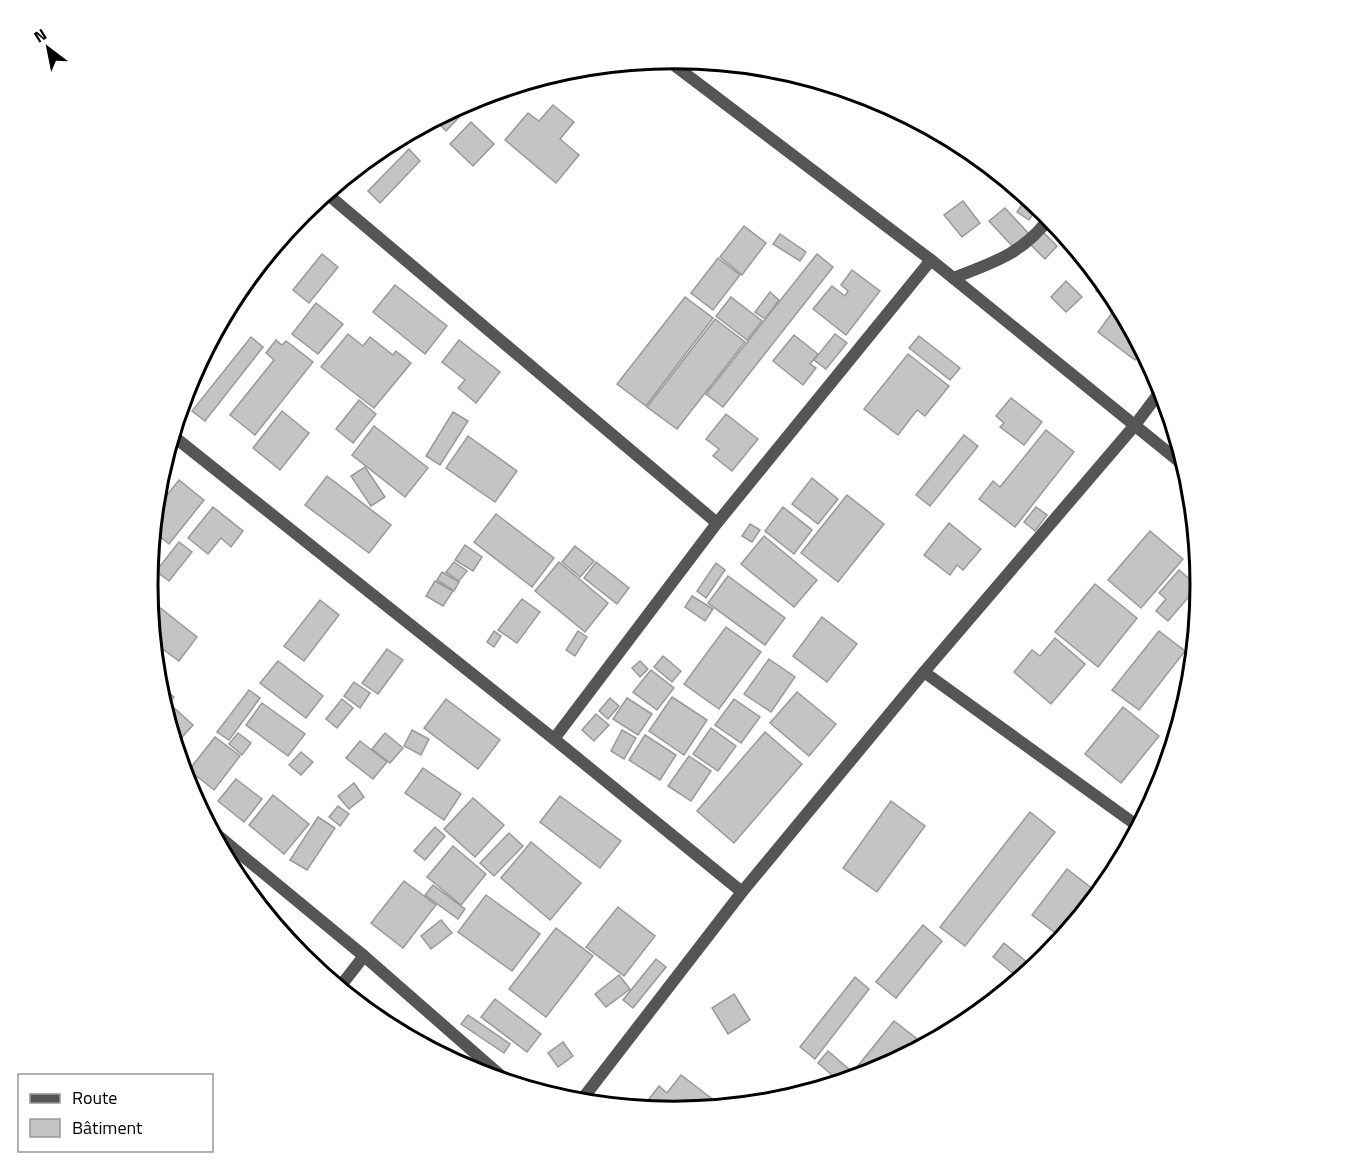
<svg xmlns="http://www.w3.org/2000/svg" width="1348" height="1170" font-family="'Titillium Web',sans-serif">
	<rect width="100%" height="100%" fill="#fff"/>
	<g fill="#c4c4c4" stroke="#999" stroke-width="1.5">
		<polygon points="553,105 574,122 560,139 579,155 556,183 505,140 528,113 539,121"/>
		<polygon points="458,107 464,112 446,131 434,119"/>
		<polygon points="471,122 494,144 473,166 450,144"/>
		<polygon points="409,149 420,161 380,203 368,191"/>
		<polygon points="1027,197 1038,206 1029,220 1017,212"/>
		<polygon points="963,201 980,223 962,237 944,215"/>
		<polygon points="1005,208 1029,234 1014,248 989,221"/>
		<polygon points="744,226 766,243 742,275 720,257"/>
		<polygon points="1043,232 1057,246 1045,259 1031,245"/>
		<polygon points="780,234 806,252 800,261 773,244"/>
		<polygon points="322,254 338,267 309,303 293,290"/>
		<polygon points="817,254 833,267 723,407 706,394"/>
		<polygon points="718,258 740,275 713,310 691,293"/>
		<polygon points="852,270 880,291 846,335 813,309 832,286 845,296 848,291 841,285"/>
		<polygon points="1066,281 1082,297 1066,312 1051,297"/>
		<polygon points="1102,281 1112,293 1109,299 1096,291"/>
		<polygon points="395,285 447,326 425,354 373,312"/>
		<polygon points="770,292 779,300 765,319 755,312"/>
		<polygon points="685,297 713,318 646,406 617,384"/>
		<polygon points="731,297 762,321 747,340 716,316"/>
		<polygon points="316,303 343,324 318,354 292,334"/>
		<polygon points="1114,310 1126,318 1143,350 1135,360 1098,332"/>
		<polygon points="715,319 745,342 677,429 647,407"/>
		<polygon points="348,334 363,346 370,337 393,355 396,351 411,363 374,408 321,367"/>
		<polygon points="835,334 847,343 826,369 814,360"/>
		<polygon points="794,335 818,354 810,364 816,368 803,385 773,361"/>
		<polygon points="919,336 960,368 950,380 909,348"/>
		<polygon points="251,337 263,347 205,421 192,411"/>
		<polygon points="276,340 282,345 286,341 313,362 255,435 230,415 274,360 266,353"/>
		<polygon points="459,340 500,372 476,403 458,388 465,380 442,362"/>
		<polygon points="908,354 949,386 925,416 917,410 898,435 864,409"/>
		<polygon points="1011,398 1042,422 1024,445 1000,427 1004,423 996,416"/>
		<polygon points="359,400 376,414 353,443 336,429"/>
		<polygon points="282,411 309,433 280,470 253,448"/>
		<polygon points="453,412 468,421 440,465 426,456"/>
		<polygon points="726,414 758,439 732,471 713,456 719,449 706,439"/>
		<polygon points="374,426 428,468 405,497 352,455"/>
		<polygon points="1046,430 1074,452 1015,527 979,499 993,481 1000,487"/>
		<polygon points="964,435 978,446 930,506 916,495"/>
		<polygon points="468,436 517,471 495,502 446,468"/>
		<polygon points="163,465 169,470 158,484 158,482"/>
		<polygon points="365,467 385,497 371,506 351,476"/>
		<polygon points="327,476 391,525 369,553 305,505"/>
		<polygon points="812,478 838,499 818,524 792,504"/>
		<polygon points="179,480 204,500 169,544 153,531 155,510"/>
		<polygon points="847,495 884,524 838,582 801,553"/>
		<polygon points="213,507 243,531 231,547 221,538 208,554 188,538"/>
		<polygon points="783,507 812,530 794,554 765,531"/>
		<polygon points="1036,507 1047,515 1035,531 1024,522"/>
		<polygon points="496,514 554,558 532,587 474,542"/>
		<polygon points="949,523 981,549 963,570 957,565 950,575 924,555"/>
		<polygon points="750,524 760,530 752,542 742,536"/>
		<polygon points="1150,531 1183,559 1141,608 1108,580"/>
		<polygon points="764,536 817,580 794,607 741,564"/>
		<polygon points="179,542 192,552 169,581 156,571"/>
		<polygon points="465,545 482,557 473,571 455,560"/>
		<polygon points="575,546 594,561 580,577 562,562"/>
		<polygon points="151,549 158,555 149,565"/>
		<polygon points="454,562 467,571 459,581 446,572"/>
		<polygon points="559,562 608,603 585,632 535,591"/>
		<polygon points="596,562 629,588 617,604 584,578"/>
		<polygon points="716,563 725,570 706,598 697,591"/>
		<polygon points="1179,570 1198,586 1168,621 1156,611 1166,599 1159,593"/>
		<polygon points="442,572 459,582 454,591 437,580"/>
		<polygon points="728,576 785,618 765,645 708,603"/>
		<polygon points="435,581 453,591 443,606 426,596"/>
		<polygon points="1095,584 1137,618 1098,667 1055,632"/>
		<polygon points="692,596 713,609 705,621 685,607"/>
		<polygon points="149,599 197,637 179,661 153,642"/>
		<polygon points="522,599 540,612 517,643 498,630"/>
		<polygon points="320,600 339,615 304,661 284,646"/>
		<polygon points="822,617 857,644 827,682 793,656"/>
		<polygon points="726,627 761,652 719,709 684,684"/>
		<polygon points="494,631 501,636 494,647 487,642"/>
		<polygon points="578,631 587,637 575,656 566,650"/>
		<polygon points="1159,631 1185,651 1139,710 1112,690"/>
		<polygon points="1055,638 1085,664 1051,704 1014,672 1032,650 1040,656"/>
		<polygon points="387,649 403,660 378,694 362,683"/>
		<polygon points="663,656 681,671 672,682 654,667"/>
		<polygon points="769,659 795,677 771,712 744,694"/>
		<polygon points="278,661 323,696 306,718 260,683"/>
		<polygon points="640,661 648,669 640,677 632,668"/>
		<polygon points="651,670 674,688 657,710 633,692"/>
		<polygon points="354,682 370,693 360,708 344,696"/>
		<polygon points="159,685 174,697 164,709 158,687"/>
		<polygon points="249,690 260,698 229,740 217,732"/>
		<polygon points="797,692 836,724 809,756 770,723"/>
		<polygon points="672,697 707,720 684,755 649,731"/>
		<polygon points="610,698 619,706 608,719 599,711"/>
		<polygon points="627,698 652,714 638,735 613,719"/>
		<polygon points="342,699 353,708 337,728 326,719"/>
		<polygon points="446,699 500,740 478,769 424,728"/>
		<polygon points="734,699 760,717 741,743 715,725"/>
		<polygon points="262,703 305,734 288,756 246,725"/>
		<polygon points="172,706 193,725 175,745 165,714"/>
		<polygon points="1123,707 1159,736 1121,783 1085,754"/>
		<polygon points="596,714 609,725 594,741 582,730"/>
		<polygon points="711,728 736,746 718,771 693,754"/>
		<polygon points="412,730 429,739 421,755 404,746"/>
		<polygon points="622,730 636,738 624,759 611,751"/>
		<polygon points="765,732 802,764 734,843 697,811"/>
		<polygon points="238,733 251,743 242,755 229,744"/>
		<polygon points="385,733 403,748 390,763 372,749"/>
		<polygon points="645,735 676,755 660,780 629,760"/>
		<polygon points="215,737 240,756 214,790 189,770"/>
		<polygon points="360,741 387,762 373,779 346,758"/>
		<polygon points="301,752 313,762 301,775 289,765"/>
		<polygon points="689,756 711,771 691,801 668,786"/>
		<polygon points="423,768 461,794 444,820 405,793"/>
		<polygon points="236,779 262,799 244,822 218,801"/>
		<polygon points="354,783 364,797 349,809 338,796"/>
		<polygon points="273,795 309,824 284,854 249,825"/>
		<polygon points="560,796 621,841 600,868 540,822"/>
		<polygon points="473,798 504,825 475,857 444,829"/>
		<polygon points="891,801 925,826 877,892 843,868"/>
		<polygon points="338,806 349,814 340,826 329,817"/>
		<polygon points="1030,812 1055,832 965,946 940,927"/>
		<polygon points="318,817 335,828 307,870 290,860"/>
		<polygon points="435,827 445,836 425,860 414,851"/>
		<polygon points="509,833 523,846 494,876 480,863"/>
		<polygon points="531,842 581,883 550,920 501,878"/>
		<polygon points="453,846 486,874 461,905 427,877"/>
		<polygon points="1067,869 1098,893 1062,938 1032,915"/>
		<polygon points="404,881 436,905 403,948 371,923"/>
		<polygon points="433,885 465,909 458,919 425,895"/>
		<polygon points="486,895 540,934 512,971 458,932"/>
		<polygon points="618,907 655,936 624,976 586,947"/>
		<polygon points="441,920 452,933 431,949 421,936"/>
		<polygon points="923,925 942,941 896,998 876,982"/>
		<polygon points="556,928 593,956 546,1017 509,989"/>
		<polygon points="1004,943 1034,968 1020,979 993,957"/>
		<polygon points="656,959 666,967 633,1008 623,1000"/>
		<polygon points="619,975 630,989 606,1007 595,994"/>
		<polygon points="855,977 869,989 815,1059 800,1047"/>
		<polygon points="734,994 750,1020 728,1034 712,1008"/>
		<polygon points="495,999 541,1034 527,1052 481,1017"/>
		<polygon points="468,1015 510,1044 504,1053 461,1024"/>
		<polygon points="894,1021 925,1045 875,1072 865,1075 857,1067"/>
		<polygon points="563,1042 573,1056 558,1067 548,1053"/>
		<polygon points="828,1051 858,1077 840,1082 818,1063"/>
		<polygon points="681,1075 715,1101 709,1108 674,1112 642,1108 659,1086 667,1093"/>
	</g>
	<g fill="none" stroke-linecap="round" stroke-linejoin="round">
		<g stroke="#555" stroke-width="12">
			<polyline points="666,59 931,260 1186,467"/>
			<polyline points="326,193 717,523"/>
			<path d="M953,278C993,263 1024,253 1050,217"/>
			<polyline points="172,435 554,739 742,892"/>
			<polyline points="924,672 1139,827"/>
			<polyline points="554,739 717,523 931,260"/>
			<polyline points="210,829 364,956 508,1082"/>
			<polyline points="339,988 364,956"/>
			<polyline points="580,1102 742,892 924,672 1135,425 1162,389"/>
		</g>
	</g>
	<path d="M0 0H1348V1170H0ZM158 585a516 516 0 1 1 1032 0a516 516 0 1 1-1032 0Z" fill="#fff" fill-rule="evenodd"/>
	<path fill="none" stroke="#000" stroke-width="3" d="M158 585a516 516 0 1 1 1032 0a516 516 0 1 1-1032 0Z"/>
	<rect x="18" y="1074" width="195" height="78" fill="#ffffff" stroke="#999999" stroke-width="1.5"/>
	<rect x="30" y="1094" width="30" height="9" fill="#555555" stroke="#999999" stroke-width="1.5"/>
	<text x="72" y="1104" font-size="18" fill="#000000">Route</text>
	<rect x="30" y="1119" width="30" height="18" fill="#c4c4c4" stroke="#999999" stroke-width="1.5"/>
	<text x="72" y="1134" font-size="18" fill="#000000">Bâtiment</text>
	<g transform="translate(48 48) rotate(328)" stroke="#ffffff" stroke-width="4.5" paint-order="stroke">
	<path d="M0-4.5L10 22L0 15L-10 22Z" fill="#000000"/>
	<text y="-9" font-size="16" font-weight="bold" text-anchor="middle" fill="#000000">N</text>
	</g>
</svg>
